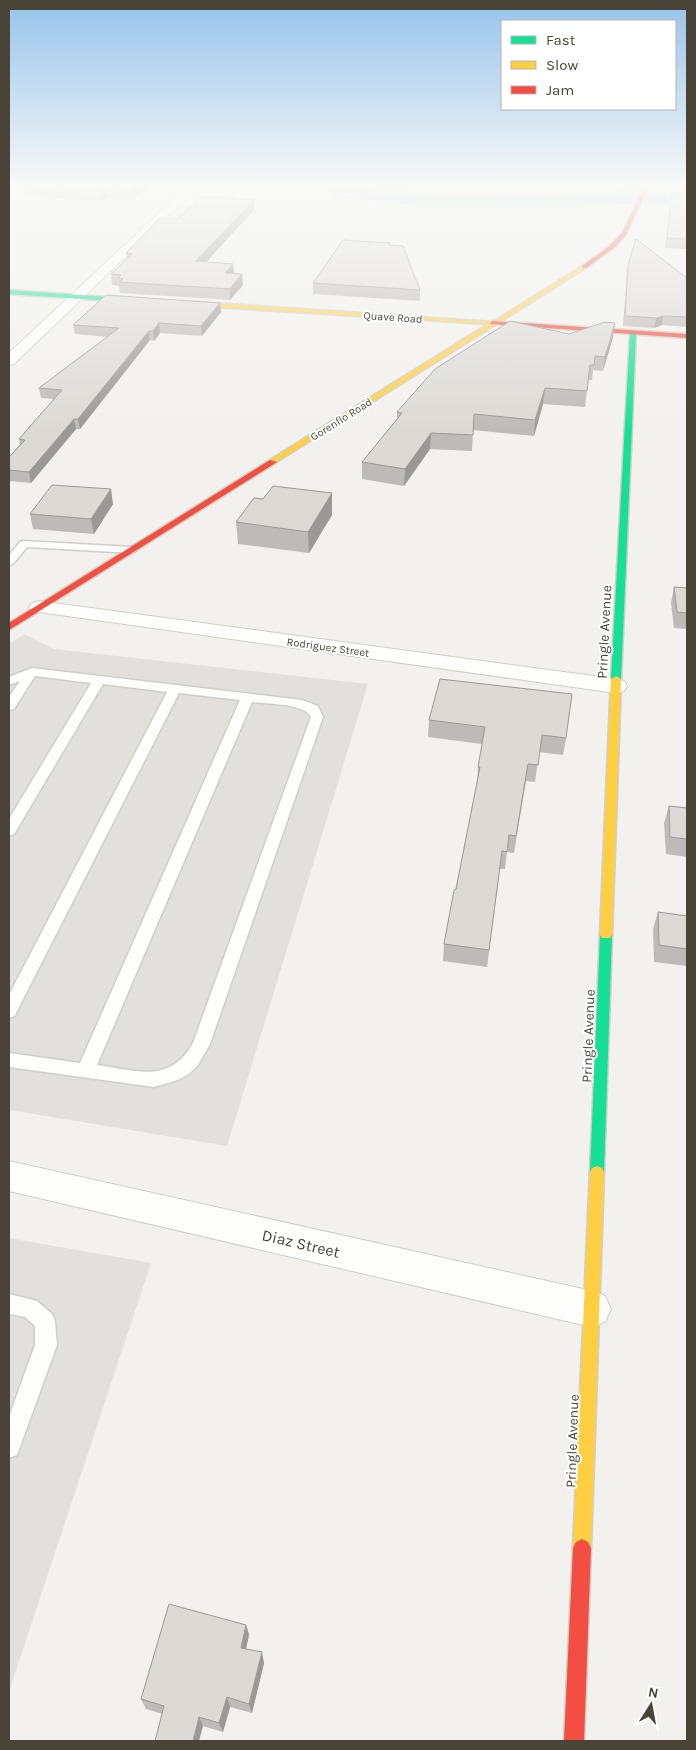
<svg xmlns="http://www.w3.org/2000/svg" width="696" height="1750" font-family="Karla,sans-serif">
	<rect width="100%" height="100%" fill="#f2f1ed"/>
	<polygon fill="#deeccd" points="341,186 464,186 458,194 448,196"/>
	<g fill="#e1e0dc">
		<polygon points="24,634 54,649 368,684 227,1146 9,1110 9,644"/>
		<polygon points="9,1238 151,1263 9,1691"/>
	</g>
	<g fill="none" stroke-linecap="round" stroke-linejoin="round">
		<polygon fill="#bed9ef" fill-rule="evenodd" points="329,186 361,186 423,191 518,193 636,189 687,192 687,206 636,203 518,207 423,205 337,197 329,195 326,190"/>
		<g stroke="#d0ceca" stroke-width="3">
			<g id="lane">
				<polygon points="24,541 132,547 137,550 132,553 27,547 13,564 9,565 9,555 20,542"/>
				<path d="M32,668L302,700L318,706L323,717L210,1044L198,1065L189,1074L178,1080L154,1087L9,1067V1053L80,1063L240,700L179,693L17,1011L15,1016L9,1018V995L167,692L103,684L16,831L14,834L9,836V819L91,683L35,676L14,709L9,710V697L20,681L9,685V677ZM252,702C267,704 304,703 311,717L193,1043C169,1085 137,1070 97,1065Z"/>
				<polygon points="9,1294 37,1301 52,1314 55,1321 57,1345 17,1455 9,1458 9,1417 35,1345 35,1326 25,1317 9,1314"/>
			</g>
		</g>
		<g stroke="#d0ceca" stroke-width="2">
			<g id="street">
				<polygon points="188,186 199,186 14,364 9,365 9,353"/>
				<polygon points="39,601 616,679 624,681 627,686 624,691 616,693 32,611 29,607 32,603"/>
				<polygon points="9,1161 592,1291 605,1296 611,1309 605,1322 592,1327 9,1191"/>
			</g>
		</g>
		<g stroke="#d1cec4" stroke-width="3">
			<g id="fast">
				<polygon points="9,290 139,299 142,301 139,303 9,294"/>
				<polygon points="633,331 636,333 621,679 616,682 611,679 630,333"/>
				<polygon points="606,931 610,932 612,935 604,1172 602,1176 597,1178 592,1176 590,1172 600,935 602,932"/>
			</g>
		</g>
		<g stroke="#d1cec4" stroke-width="3">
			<g id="slow">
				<polygon points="11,186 15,186 9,190 9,187"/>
				<polygon points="584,265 586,268 273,464 269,462 270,460 488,324 182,305 179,303 182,301 493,322"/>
				<polygon points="616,676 621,679 612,935 610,938 602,938 600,935 611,679"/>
				<polygon points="597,1166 602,1168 604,1172 591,1548 588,1554 582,1557 576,1554 573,1548 590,1172 592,1168"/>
			</g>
		</g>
		<g stroke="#d1cec4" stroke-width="3">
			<g id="jam">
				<polygon points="645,186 649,186 626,235 615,247 586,268 582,268 582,266 611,245 622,233"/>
				<polygon points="492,321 687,334 687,338 490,324"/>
				<polygon points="270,460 277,462 9,630 9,623"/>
				<polygon points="582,1539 588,1542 591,1548 584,1741 564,1741 573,1548 576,1542"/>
			</g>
		</g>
		<use href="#lane" fill="#fdfdfc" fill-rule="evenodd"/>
		<use href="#street" fill="#fdfdfc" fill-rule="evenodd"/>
		<use href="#fast" fill="#16e098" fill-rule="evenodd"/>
		<use href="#slow" fill="#ffcf43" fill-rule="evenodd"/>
		<use href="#jam" fill="#f24e42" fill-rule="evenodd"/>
	</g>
	<g fill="#bdbbb7">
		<polygon points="28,186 151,186 133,199 106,198 101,201 27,196 26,187"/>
		<polygon points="671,195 687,196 687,249 665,248"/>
		<polygon points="254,200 254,210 206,262 234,273 243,285 230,300 120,293 119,286 112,285 111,274 127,259 126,253 177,219"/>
		<polygon points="390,243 390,245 420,290 420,301 313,294 313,283"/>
		<polygon points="628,265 687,278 687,327 662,325 654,328 623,326 627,274"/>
		<polygon points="220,303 221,312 202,336 160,333 154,341 150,340 80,429 76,429 31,483 9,481 9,457 20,445 19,439 54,399 41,398 39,388 108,337 75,334 73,325"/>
		<polygon points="569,334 613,337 603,371 593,370 592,380 588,380 585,407 543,404 534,436 473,430 472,451 430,449 404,486 362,479 362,462 397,419 397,412"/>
		<polygon points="332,493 332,515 309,553 238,544 236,522 263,499"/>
		<polygon points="113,504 94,534 33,529 30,514"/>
		<polygon points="674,587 687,588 687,629 674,628 671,603"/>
		<polygon points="429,720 566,738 563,755 539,752 535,782 526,781 514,853 507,852 505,869 500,869 487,967 443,961 444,944 456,889 477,784 478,767 482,744 428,737"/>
		<polygon points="669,806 687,808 687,857 666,854 664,823"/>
		<polygon points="658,912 687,916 687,966 654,962 653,929"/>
		<polygon points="246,1625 249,1635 246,1649 264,1663 252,1713 230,1707 223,1732 146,1709 141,1699"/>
	</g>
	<g fill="#9a9995">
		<polygon points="138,186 151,186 133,199 132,190"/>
		<polygon points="105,189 106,198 101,201 100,192"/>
		<polygon points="254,200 254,210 197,272 196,261"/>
		<polygon points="233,264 234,274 225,273"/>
		<polygon points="242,274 243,285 230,300 230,289"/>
		<polygon points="220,303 221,312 202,336 201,326"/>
		<polygon points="663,316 662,325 654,328 656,318"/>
		<polygon points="159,323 160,333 154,341 153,331"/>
		<polygon points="615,323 613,337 603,371 605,357"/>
		<polygon points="149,331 150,340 80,429 78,419"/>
		<polygon points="545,388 543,404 534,436 535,420"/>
		<polygon points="74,419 76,429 31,483 29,472"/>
		<polygon points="431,433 430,449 404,486 405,469"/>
		<polygon points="111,489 113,504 94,534 91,519"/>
		<polygon points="332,493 332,515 309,553 308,532"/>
		<polygon points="246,1625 249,1635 244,1658 241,1648"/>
		<polygon points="262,1652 264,1663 252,1713 249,1704"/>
		<polygon points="227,1697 230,1707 223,1732 219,1723"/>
		<polygon points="199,1717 203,1726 199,1741 193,1741"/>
	</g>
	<g fill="#dcdad5" stroke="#9a9995">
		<polygon points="28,186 138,186 132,190 105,189 100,192 26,187"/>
		<polygon points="671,195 687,196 687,239 667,238"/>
		<polygon points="209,197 254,200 196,261 233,264 225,273 242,274 230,289 119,282 123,279 118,278 121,275 111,274 132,254 126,253 160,218 177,219 200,198"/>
		<polygon points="636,239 687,278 687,317 663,316 656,318 625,316 628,265"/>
		<polygon points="343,240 390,243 389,245 403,246 420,290 313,283"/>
		<polygon points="106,295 220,303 201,326 159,323 153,331 149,331 78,419 74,419 29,472 9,470 9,457 25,440 19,439 62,390 39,388 119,328 73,325"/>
		<polygon points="510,321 569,334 605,322 615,323 605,357 595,356 594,365 590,365 587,391 545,388 535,420 474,414 473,435 431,433 405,469 362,462 402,413 397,412 435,369"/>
		<polygon points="52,485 111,489 91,519 30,514"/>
		<polygon points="273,486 332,493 308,532 236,522 254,498 263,499"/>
		<polygon points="674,587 687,588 687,613 677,612"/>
		<polygon points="440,679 572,694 566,738 542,735 538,765 528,764 516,836 509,835 507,852 502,851 489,950 444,944 454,890 456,889 480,767 478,767 485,727 429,720"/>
		<polygon points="669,806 687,808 687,839 670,837"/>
		<polygon points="658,912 687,916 687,949 659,945"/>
		<polygon points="169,1604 246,1625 241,1648 262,1652 249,1704 227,1697 219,1723 199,1717 193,1741 155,1741 164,1706 141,1699"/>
	</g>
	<linearGradient id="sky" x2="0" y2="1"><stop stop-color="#97c3eb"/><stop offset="0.43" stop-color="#f9f9f7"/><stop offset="1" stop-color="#f9f9f7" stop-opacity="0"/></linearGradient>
	<rect width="696" height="431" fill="url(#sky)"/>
	<g text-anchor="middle" stroke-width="4" stroke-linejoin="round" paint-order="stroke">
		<g font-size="11" fill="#494338" stroke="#fff">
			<text transform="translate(393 317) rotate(4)" y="4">Quave Road</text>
			<text transform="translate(341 419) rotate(-32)" y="4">Gorenflo Road</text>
			<text transform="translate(328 647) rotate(8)" y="4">Rodriguez Street</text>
		</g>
		<g font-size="14" fill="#494338" stroke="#fff">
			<text transform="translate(604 632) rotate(-87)" y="5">Pringle Avenue</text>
			<text transform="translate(588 1036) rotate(-88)" y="5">Pringle Avenue</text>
			<text transform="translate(572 1441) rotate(-88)" y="5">Pringle Avenue</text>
		</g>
		<g font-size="16" fill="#494338" stroke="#fff">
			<text transform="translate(301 1243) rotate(13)" y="6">Diaz Street</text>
		</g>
	</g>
	<rect width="696" height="1750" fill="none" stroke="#494338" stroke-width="20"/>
	<rect x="501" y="20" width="175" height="90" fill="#ffffff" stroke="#b6b4af"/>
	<rect x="511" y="36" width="25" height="8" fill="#16e098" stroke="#b6b4af"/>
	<text x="546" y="45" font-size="15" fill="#494338">Fast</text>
	<rect x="511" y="61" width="25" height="8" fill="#ffcf43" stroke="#b6b4af"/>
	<text x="546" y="70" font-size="15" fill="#494338">Slow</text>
	<rect x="511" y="86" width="25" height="8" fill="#f24e42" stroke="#b6b4af"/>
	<text x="546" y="95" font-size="15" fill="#494338">Jam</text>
	<g transform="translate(651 1705) rotate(11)" stroke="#ffffff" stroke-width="4" paint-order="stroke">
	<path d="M0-4L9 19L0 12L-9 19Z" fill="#494338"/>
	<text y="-8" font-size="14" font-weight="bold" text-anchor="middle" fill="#494338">N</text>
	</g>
</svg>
